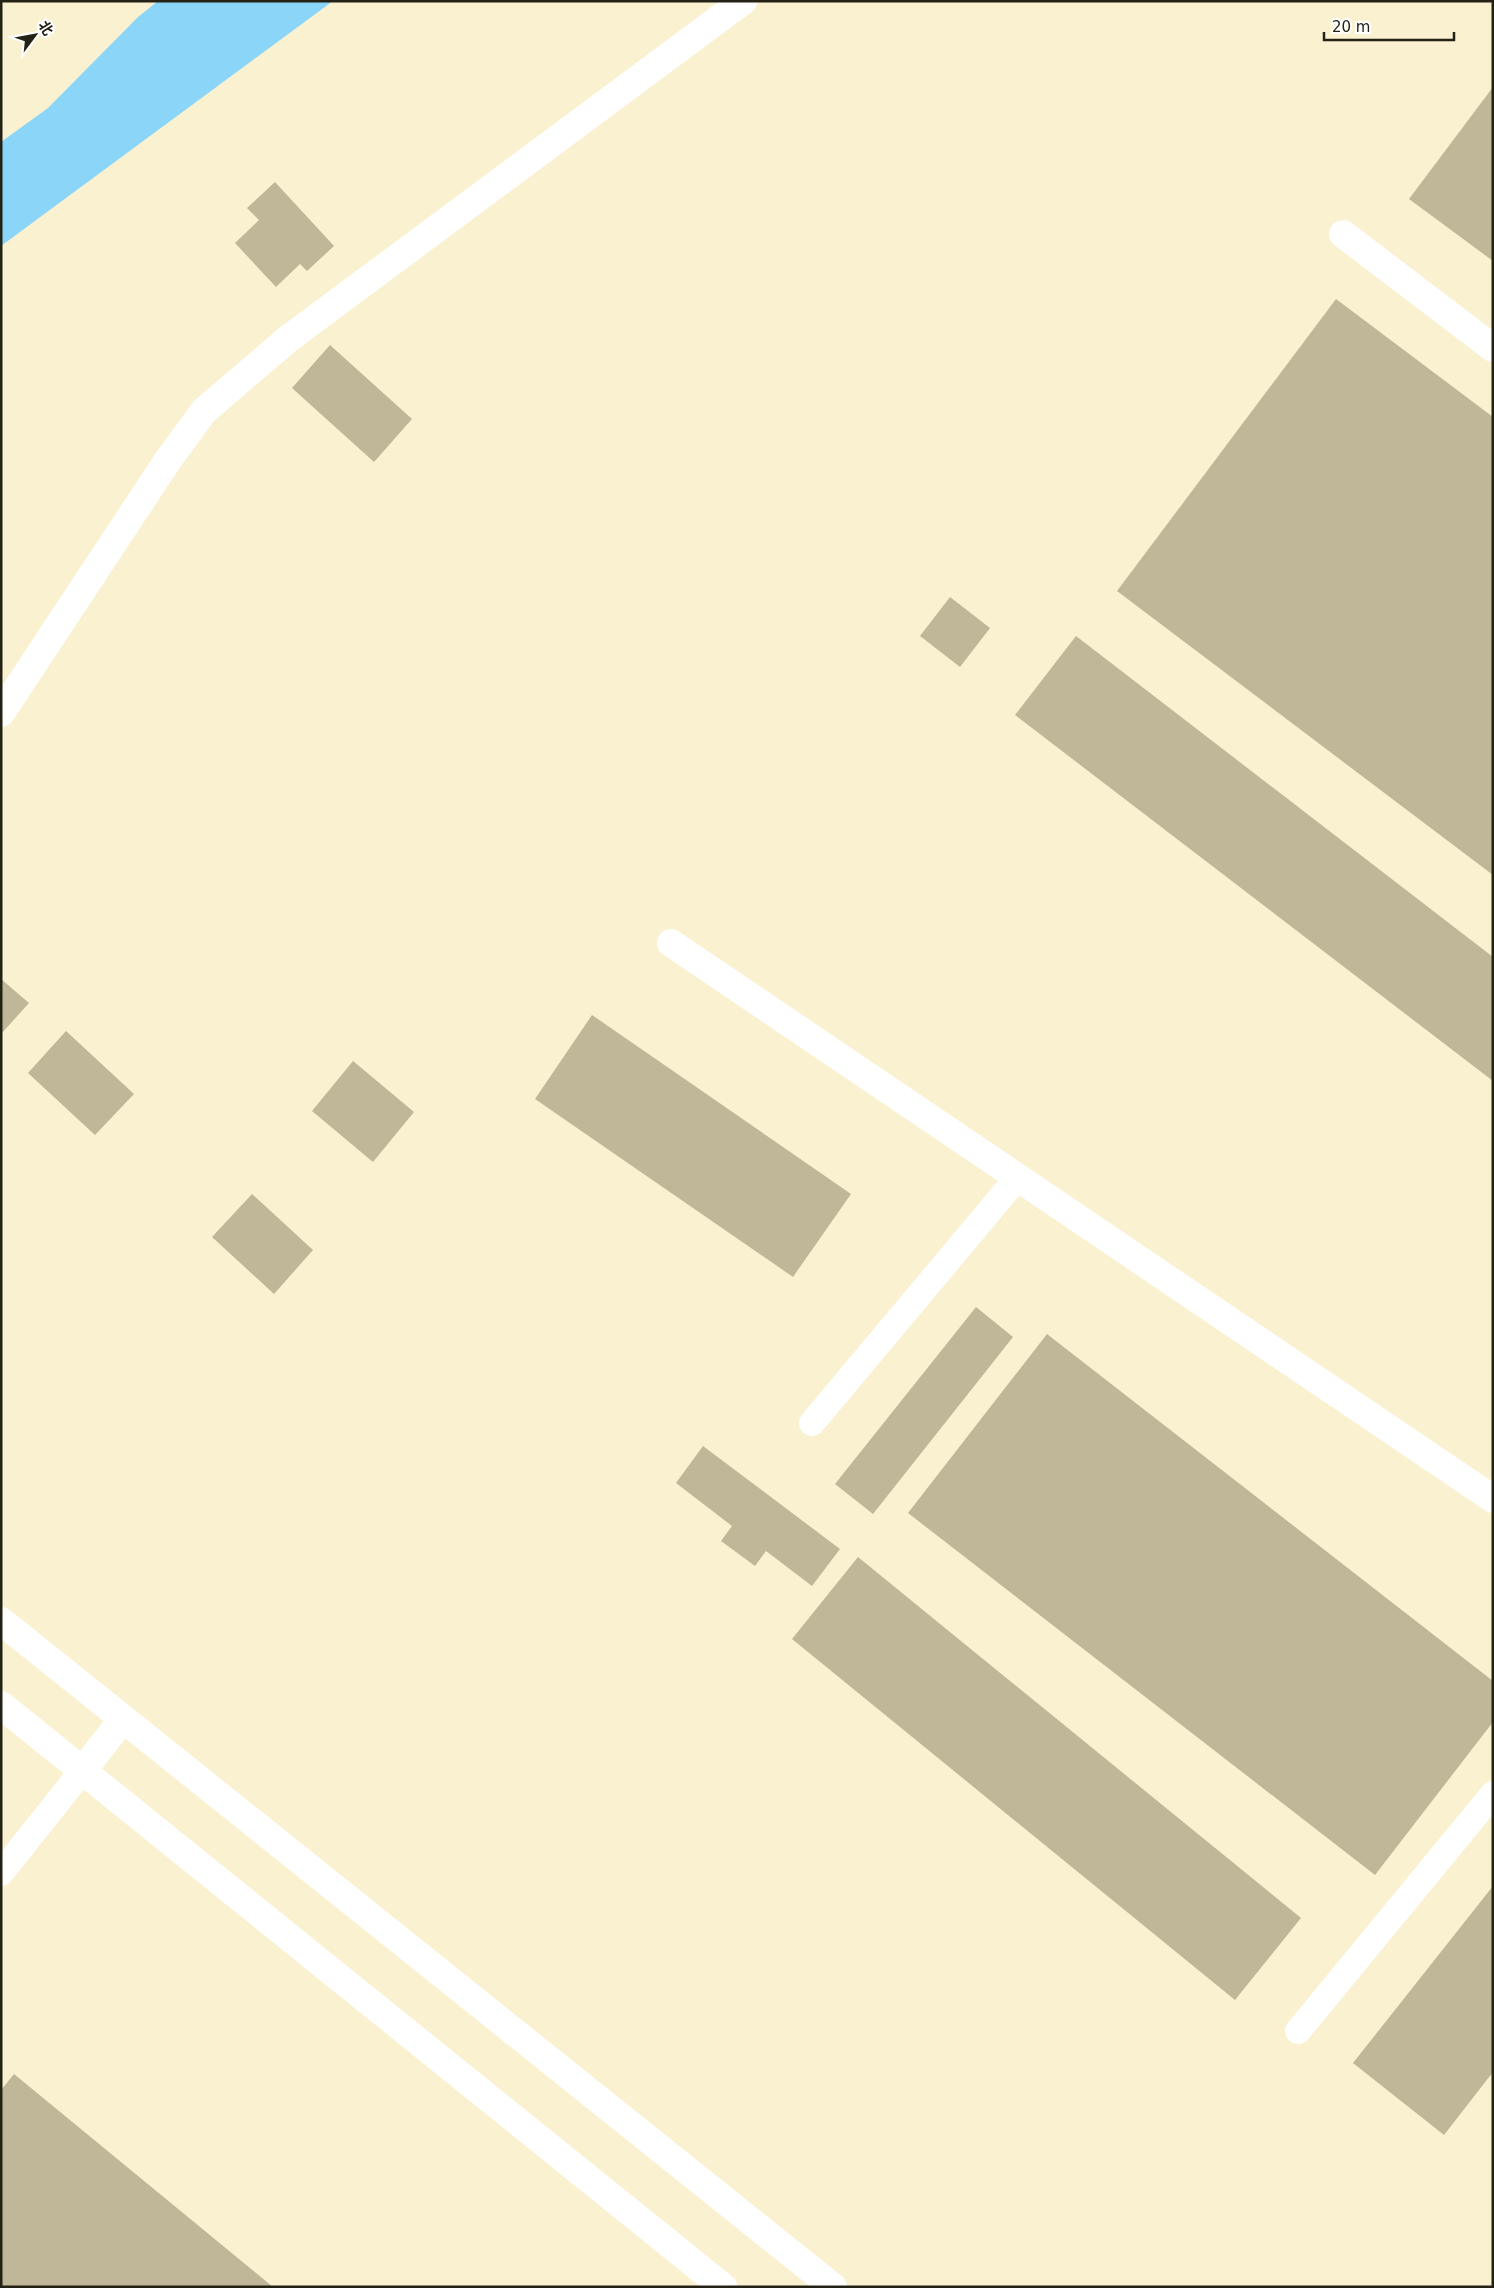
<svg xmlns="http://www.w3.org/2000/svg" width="1494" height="2288" font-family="'DejaVu Sans','Noto Sans SC',sans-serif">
	<rect width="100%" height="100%" fill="#faf1d1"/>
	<polygon fill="#8bd6f8" points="158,1 333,1 1,246 1,142 48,108 138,17"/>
	<g fill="#bfb798">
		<polygon points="1493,87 1493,261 1409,199"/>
		<polygon points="275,182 334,246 307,271 300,264 276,287 235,243 259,220 247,208"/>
		<polygon points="1336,299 1493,417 1493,875 1117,591"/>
		<polygon points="330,345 412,419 374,462 292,388"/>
		<polygon points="950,597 990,628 960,667 920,636"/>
		<polygon points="1076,636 1493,957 1493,1081 1015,715"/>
		<polygon points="1,979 29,1003 1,1034"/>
		<polygon points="592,1015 851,1194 793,1277 535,1099"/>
		<polygon points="66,1031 134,1094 95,1135 28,1073"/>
		<polygon points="353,1061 414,1112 373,1162 312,1111"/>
		<polygon points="252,1194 313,1250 274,1294 212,1237"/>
		<polygon points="976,1307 1013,1337 873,1514 835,1484"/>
		<polygon points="1047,1334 1493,1681 1493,1722 1375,1875 908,1513"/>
		<polygon points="703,1446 840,1549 812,1586 766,1551 755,1566 721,1541 732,1526 676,1483"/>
		<polygon points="858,1557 1301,1918 1235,2000 792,1639"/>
		<polygon points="1493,1886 1493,2072 1444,2135 1353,2063"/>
		<polygon points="14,2074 273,2287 1,2287 1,2090"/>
	</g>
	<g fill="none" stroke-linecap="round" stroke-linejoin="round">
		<g stroke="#fff" stroke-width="26">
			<polyline points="812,1423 1018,1177"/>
			<polyline points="1,1873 83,1770"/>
			<polyline points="1298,2031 1493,1794"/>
		</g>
		<g stroke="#fff" stroke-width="28">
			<polyline points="1343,234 1493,348"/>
			<polyline points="1,713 168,460 204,411 288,339 743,1"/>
			<polyline points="671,943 1493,1499"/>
		</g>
		<g stroke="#fff" stroke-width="28">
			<polyline points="1,1621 833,2287"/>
			<polyline points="1,1705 723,2287"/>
			<polyline points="83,1770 123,1719"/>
		</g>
	</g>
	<rect width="1494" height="2288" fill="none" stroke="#242115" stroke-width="5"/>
	<g transform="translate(35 35) rotate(58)" stroke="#ffffff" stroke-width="4" paint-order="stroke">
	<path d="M0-4L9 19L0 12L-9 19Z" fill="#242115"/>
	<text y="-8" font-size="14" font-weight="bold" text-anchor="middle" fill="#242115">北</text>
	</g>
	<path d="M1324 32v8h130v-8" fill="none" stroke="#242115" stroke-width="2.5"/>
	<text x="1332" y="32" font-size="15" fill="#242115" stroke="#ffffff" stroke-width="4" paint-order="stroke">20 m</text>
</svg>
